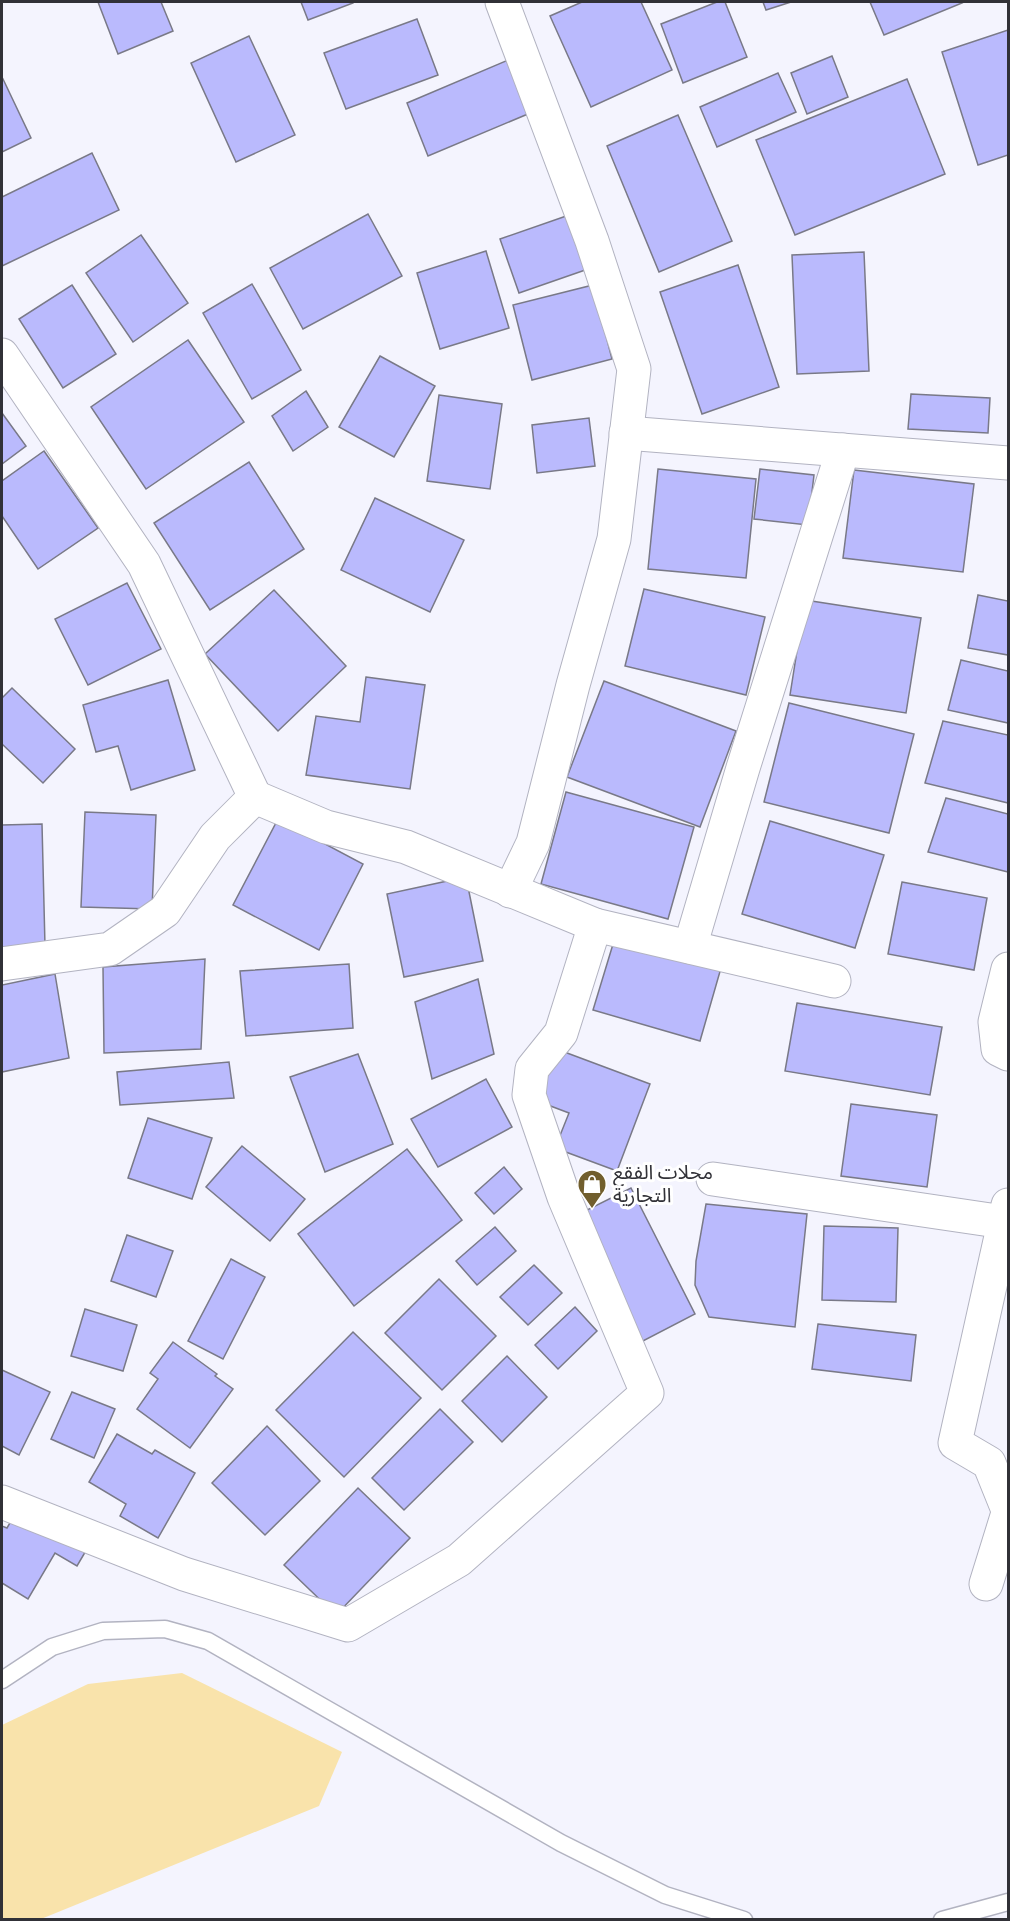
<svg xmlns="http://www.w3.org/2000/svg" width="1010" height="1921" font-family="'Exo 2','Noto Sans Arabic',sans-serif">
	<rect width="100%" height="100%" fill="#f4f4fe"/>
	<polygon fill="#f9e3ab" points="182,1673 342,1752 319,1806 41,1919 2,1919 2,1725 88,1684"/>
	<g fill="#babafd" stroke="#797987" stroke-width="1.5">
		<polygon points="98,2 161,2 173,31 118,54"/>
		<polygon points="301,2 353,2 353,3 308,20"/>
		<polygon points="582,2 641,2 672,70 591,107 550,16"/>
		<polygon points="717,2 725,2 747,57 683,83 661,24"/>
		<polygon points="763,2 791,2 766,10"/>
		<polygon points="870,2 961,2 962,3 884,35"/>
		<polygon points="417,19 438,75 346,109 324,53"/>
		<polygon points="1008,30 1008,155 978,165 942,52"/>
		<polygon points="249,36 295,135 236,162 191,63"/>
		<polygon points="832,56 848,97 807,114 791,73"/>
		<polygon points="513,58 535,111 428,156 407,103"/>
		<polygon points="778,73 796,112 717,147 700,107"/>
		<polygon points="3,79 31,138 2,152 2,80"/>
		<polygon points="907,79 945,174 795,235 756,140"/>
		<polygon points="678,115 732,241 659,272 607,146"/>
		<polygon points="92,153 119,210 2,266 2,197"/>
		<polygon points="368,214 402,276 303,329 270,268"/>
		<polygon points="572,214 591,268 519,293 500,239"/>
		<polygon points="141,235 188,303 133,342 86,273"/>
		<polygon points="486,251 509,328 440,349 417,273"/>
		<polygon points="864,252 869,371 797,374 792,255"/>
		<polygon points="738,265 779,387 702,414 660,292"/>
		<polygon points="252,284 301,370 252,399 203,313"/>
		<polygon points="72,285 116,354 63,388 19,319"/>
		<polygon points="593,285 612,359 532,380 513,305"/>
		<polygon points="188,340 244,422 146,489 91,407"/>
		<polygon points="380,356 435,386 394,457 339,427"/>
		<polygon points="306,391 328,427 293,451 272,416"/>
		<polygon points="911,394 990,398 988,433 908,429"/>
		<polygon points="439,395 502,404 490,489 427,481"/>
		<polygon points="2,413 26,446 2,464"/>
		<polygon points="589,418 595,466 537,473 532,425"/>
		<polygon points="44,451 98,528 38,569 2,516 2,481"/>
		<polygon points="249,462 304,549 210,610 154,523"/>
		<polygon points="658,469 756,479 746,578 648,569"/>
		<polygon points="760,469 814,475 808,525 754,519"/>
		<polygon points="854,470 974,484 963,572 843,558"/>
		<polygon points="375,498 464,540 430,612 341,570"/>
		<polygon points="127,583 161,649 88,685 55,619"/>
		<polygon points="644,589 765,617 746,695 625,666"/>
		<polygon points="274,590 346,666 278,731 205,654"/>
		<polygon points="978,595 1008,601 1008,655 968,648"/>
		<polygon points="805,600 921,618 906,713 790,695"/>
		<polygon points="961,660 1008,671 1008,723 948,710"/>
		<polygon points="366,677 425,685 410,789 306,775 316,716 360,722"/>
		<polygon points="168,680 195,770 131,790 118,746 96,752 83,705"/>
		<polygon points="604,681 736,731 700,827 567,777"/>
		<polygon points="12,688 75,749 43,783 2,744 2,698"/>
		<polygon points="789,703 914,734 889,833 764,802"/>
		<polygon points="943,721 1008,735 1008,803 925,783"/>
		<polygon points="566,792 694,827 668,919 541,884"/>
		<polygon points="946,798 1008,814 1008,872 928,852"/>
		<polygon points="85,812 156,815 152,909 81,907"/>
		<polygon points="278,819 363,864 319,950 233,905"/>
		<polygon points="770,821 884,855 855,948 742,914"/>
		<polygon points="42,824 45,946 2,947 2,825"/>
		<polygon points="466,877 483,961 404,977 387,894"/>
		<polygon points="902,882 987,898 974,970 888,954"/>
		<polygon points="617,931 723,961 700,1041 593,1010"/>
		<polygon points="205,959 201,1049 104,1053 103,967"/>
		<polygon points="349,964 353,1028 246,1036 240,971"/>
		<polygon points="55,974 69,1058 2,1072 2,985"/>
		<polygon points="478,979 494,1054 432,1079 415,1002"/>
		<polygon points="797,1003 942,1027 930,1095 785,1071"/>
		<polygon points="551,1047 650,1084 617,1171 555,1148 569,1113 532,1099"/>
		<polygon points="358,1054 393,1144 325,1172 290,1077"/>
		<polygon points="229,1062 234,1098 120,1105 117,1072"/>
		<polygon points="486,1079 512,1127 438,1167 411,1119"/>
		<polygon points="851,1104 937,1115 927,1187 841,1176"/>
		<polygon points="148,1118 212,1138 192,1199 128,1178"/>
		<polygon points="242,1146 305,1199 270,1241 206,1187"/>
		<polygon points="407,1149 462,1220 354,1306 298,1234"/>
		<polygon points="504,1167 522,1189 494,1214 475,1193"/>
		<polygon points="631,1188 695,1314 641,1342 577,1215"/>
		<polygon points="706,1204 807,1214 795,1327 709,1317 695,1285 696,1261"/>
		<polygon points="824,1226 898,1228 896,1302 822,1300"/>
		<polygon points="495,1227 516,1251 477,1285 456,1261"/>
		<polygon points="127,1235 173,1251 156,1297 111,1281"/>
		<polygon points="231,1259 265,1277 223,1359 188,1341"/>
		<polygon points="534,1265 562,1293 528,1325 500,1297"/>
		<polygon points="439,1279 496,1336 442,1390 385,1333"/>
		<polygon points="575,1307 597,1331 558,1369 535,1345"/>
		<polygon points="85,1309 137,1325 123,1371 71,1356"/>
		<polygon points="818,1324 916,1335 911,1381 812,1369"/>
		<polygon points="353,1332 421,1398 344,1477 276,1410"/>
		<polygon points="173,1342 217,1374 215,1376 233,1389 190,1448 137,1409 158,1379 150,1373"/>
		<polygon points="507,1356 547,1397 502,1442 462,1401"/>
		<polygon points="2,1370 50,1392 19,1455 2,1446"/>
		<polygon points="72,1392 115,1409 94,1458 51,1439"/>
		<polygon points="440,1409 473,1442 404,1510 372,1478"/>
		<polygon points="267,1426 320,1481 265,1535 212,1483"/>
		<polygon points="117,1434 152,1454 155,1450 195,1473 158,1538 120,1516 126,1504 89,1482"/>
		<polygon points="358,1488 410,1538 336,1615 284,1565"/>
		<polygon points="18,1509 87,1549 77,1566 55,1553 28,1599 2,1583 2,1526 7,1528"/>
	</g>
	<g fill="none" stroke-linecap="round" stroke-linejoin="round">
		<g stroke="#b2b3c1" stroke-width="19">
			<g id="service">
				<polyline points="2,1680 52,1647 103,1631 165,1629 208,1641 561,1843 665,1895 744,1920"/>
				<polyline points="942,1920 1008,1902"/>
			</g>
		</g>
		<g stroke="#b2b3c1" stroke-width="35">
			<g id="minor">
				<polyline points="502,2 592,241 634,369 614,539 573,685 533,843 510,891"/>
				<polyline points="2,355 144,564 255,797"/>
				<polyline points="626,433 1008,463"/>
				<polyline points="690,947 743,768 843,450"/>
				<polyline points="2,964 110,949 165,911 215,837 255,797 326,827 406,847 595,925 834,981"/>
				<polyline points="1008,969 995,1022 998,1049 1008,1054"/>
				<polyline points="713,1179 1004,1222"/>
				<polyline points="1008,1205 955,1443 989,1463 1008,1510"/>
				<polyline points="2,1502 184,1574 348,1625 459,1560 647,1393 564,1197 529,1095 532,1069 561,1033 595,925"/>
				<polyline points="986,1584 1008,1513"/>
			</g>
		</g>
		<use href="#service" stroke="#fff" stroke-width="16"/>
		<use href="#minor" stroke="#fff" stroke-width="33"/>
	</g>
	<defs>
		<g id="shop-pin" transform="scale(1.5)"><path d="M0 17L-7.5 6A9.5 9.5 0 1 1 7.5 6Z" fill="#715e2d" stroke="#fff"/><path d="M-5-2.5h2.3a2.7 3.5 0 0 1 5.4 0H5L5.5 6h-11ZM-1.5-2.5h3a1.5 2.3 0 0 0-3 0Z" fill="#fff"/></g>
	</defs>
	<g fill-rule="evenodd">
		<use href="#shop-pin" x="592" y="1184"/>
	</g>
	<g text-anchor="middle" stroke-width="6" stroke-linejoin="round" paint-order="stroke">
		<g font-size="20" fill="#313137" stroke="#fff" text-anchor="start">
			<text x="613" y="1179">محلات الفقع<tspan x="613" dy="23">التجارية</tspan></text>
		</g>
	</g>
	<rect width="1010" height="1921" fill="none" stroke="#313137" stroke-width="6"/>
</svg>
